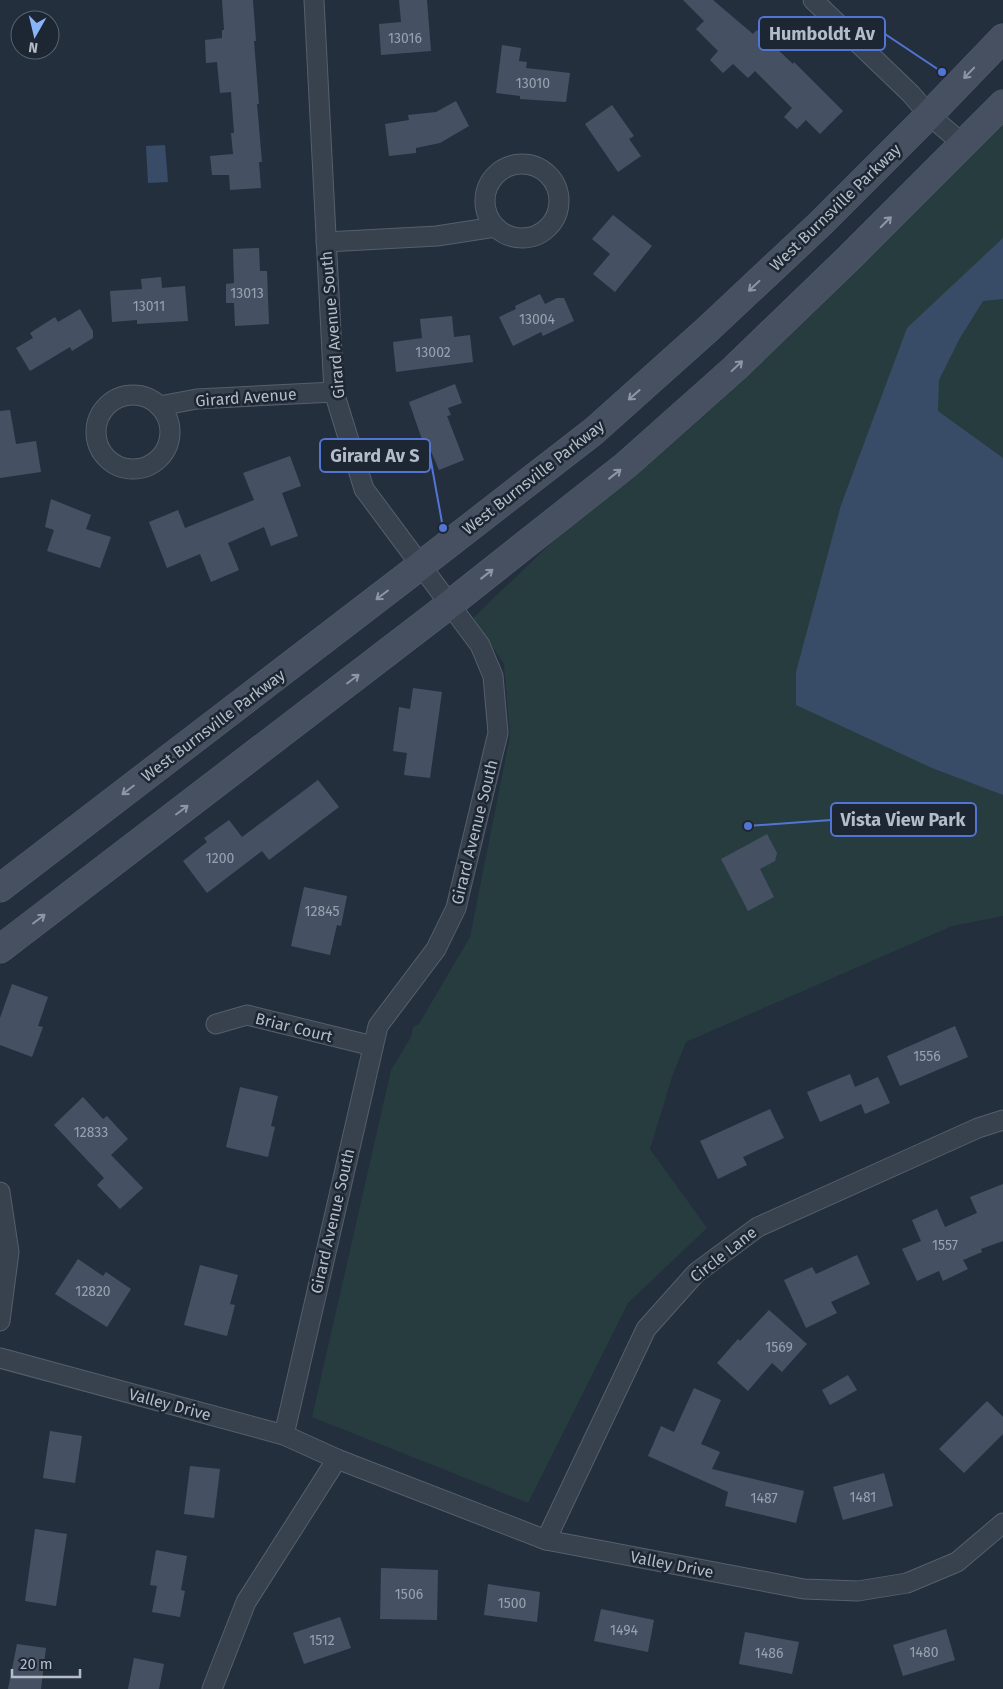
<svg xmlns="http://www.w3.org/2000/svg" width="1003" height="1689" font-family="'Fira Sans',sans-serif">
	<rect width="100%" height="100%" fill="#242f3e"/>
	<polygon fill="#263c3f" points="1003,110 1003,916 952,926 686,1042 672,1077 650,1149 707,1228 628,1303 528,1503 312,1417 391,1070 411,1037 413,1027 419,1024 470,937 510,736 504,664 473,618"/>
	<g fill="#394c67">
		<polygon points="165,145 168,182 148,183 146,146"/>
		<polygon points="1003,238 1003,299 983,301 960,338 939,380 938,411 1003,458 1003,795 932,768 796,705 796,672 841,505 907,328"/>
	</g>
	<g fill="#455162">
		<polygon points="222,0 253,0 256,41 254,41 259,104 257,104 262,162 259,162 261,188 230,190 229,175 212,175 210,156 233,154 231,133 234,133 231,92 220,93 217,62 206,63 205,40 222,38 222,30 224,30"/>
		<polygon points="399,0 427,0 431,51 381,55 379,24 401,22"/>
		<polygon points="683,0 713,0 753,34 757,30 793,64 794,62 843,111 820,134 806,120 797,129 784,117 792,108 755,71 748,78 733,64 723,73 710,60 718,51 696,29 704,21"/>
		<polygon points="502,45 521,48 519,61 527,62 526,68 570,73 566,102 520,99 520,96 496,93"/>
		<polygon points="456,101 469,126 440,143 416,148 416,153 389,156 385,124 409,120 408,115 436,112"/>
		<polygon points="612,105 634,136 629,139 641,156 618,172 585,124"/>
		<polygon points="613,215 652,246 615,292 593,274 610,254 592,239"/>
		<polygon points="259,248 260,271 267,271 269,324 235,326 234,303 226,303 226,284 234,283 233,249"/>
		<polygon points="161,277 162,288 185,286 188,321 137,324 137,320 112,322 110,291 142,289 141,279"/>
		<polygon points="540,294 545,304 557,298 564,298 574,321 543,336 541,332 513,346 499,317 516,309 515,306"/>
		<polygon points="80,309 93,331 93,338 72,351 70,347 30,371 16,348 33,338 30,333 55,317 58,322"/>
		<polygon points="452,316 454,337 470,335 473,362 396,372 393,342 422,338 420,319"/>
		<polygon points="455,384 462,403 448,408 451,415 447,416 464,460 439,470 430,449 426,451 409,402"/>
		<polygon points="10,410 16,444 36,441 41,472 0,478 0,411"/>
		<polygon points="290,456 301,486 282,493 298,536 271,546 264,527 228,543 239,570 211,582 200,554 167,568 149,522 178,510 185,528 254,500 243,473"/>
		<polygon points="51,499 91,515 86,529 111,537 100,568 47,551 54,530 45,527"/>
		<polygon points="413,688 442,692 430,778 404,775 407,753 393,751 399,707 410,709"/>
		<polygon points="318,780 339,807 269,860 262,851 207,893 183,861 207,842 204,838 229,820 242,837"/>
		<polygon points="767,834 777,853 775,861 760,869 774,897 748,911 721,859"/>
		<polygon points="304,887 347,896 341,926 337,925 330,955 291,946"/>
		<polygon points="12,984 48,997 38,1026 43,1027 32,1057 0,1045 0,1018"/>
		<polygon points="955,1026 968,1057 900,1086 887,1056"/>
		<polygon points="850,1074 855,1087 878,1077 890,1103 865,1114 861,1104 820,1122 807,1092"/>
		<polygon points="240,1087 278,1096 271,1126 275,1127 268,1157 226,1147"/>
		<polygon points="83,1097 103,1119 107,1116 128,1139 111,1155 143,1188 120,1209 97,1185 104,1178 54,1125"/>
		<polygon points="770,1109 784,1138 743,1157 747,1165 718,1179 700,1141"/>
		<polygon points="1003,1184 1003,1241 981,1249 982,1252 963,1260 968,1269 943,1281 939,1271 917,1281 902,1249 921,1241 912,1220 937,1209 945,1227 977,1213 970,1197"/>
		<polygon points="857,1255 870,1284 831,1302 837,1313 806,1328 784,1280 812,1267 816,1274"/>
		<polygon points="78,1259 103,1276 106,1272 131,1289 107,1327 55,1294"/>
		<polygon points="200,1265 238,1275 230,1304 235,1305 227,1336 184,1325"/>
		<polygon points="769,1310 807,1344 782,1372 772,1363 748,1391 717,1363 738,1339 740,1341"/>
		<polygon points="848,1375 857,1390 830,1405 822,1390"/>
		<polygon points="694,1388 721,1400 701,1444 720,1452 712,1469 804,1491 796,1523 725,1506 728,1492 648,1456 661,1426 674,1432"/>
		<polygon points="987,1401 1003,1417 1003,1434 964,1473 939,1449"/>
		<polygon points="50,1431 82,1436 75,1483 43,1478"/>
		<polygon points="190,1466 220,1469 214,1518 184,1514"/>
		<polygon points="884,1473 893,1506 843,1520 833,1487"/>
		<polygon points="35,1529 67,1534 56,1606 25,1601"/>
		<polygon points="156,1550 187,1556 181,1590 185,1591 180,1617 152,1612 157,1586 150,1585"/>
		<polygon points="381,1568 438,1570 437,1620 380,1619"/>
		<polygon points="488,1584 540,1592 537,1622 484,1615"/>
		<polygon points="601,1609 654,1620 648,1652 594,1641"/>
		<polygon points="340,1617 351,1648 304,1664 293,1633"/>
		<polygon points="946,1629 955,1660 903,1676 893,1645"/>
		<polygon points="745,1632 799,1642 792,1674 739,1664"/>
		<polygon points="17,1644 46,1648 41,1689 8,1689"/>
		<polygon points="134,1658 164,1664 159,1689 128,1689"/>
	</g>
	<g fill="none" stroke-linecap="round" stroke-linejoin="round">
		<g stroke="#565f6c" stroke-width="21">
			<g id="street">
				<polyline points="813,0 911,94 929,115 964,145"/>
				<circle cx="522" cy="201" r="37"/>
				<polyline points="326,242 437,236 495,227"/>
				<circle cx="133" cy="432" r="37"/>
				<polyline points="159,406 197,399 334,392"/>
				<polyline points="216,1024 247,1015 373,1046"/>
				<polyline points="0,1192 9,1252 0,1321"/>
				<polyline points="0,1358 284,1435 337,1459 546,1540 804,1589 858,1591 907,1583 957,1562 1003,1523"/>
				<polyline points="284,1435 378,1026 436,949 456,908 498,733 493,676 480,645 364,489 334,392 314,0"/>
				<polyline points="546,1540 646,1329 696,1273 758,1227 978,1128 1003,1120"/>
				<polyline points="212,1689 246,1602 337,1459"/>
			</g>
		</g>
		<g stroke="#565f6c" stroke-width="29">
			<g id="secondary">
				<polyline points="0,888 420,566 594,431 708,329 821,223 929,115 1003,38"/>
				<polyline points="0,949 449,605 626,465 735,368 851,256 1003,104"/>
			</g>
		</g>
		<use href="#street" stroke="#38414e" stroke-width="19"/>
		<use href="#secondary" stroke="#465061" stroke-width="28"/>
	</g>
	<defs><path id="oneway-shaft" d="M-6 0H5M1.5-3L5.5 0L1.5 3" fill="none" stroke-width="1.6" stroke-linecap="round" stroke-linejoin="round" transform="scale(1.25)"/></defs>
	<g stroke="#8e96a5">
		<use href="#oneway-shaft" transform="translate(969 73) rotate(134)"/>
		<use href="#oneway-shaft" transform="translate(886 222) rotate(-45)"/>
		<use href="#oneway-shaft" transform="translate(754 286) rotate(137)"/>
		<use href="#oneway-shaft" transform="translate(737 366) rotate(-43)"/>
		<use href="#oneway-shaft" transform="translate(634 395) rotate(139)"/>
		<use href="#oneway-shaft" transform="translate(615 474) rotate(-38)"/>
		<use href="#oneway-shaft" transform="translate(487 574) rotate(-38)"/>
		<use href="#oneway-shaft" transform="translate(382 595) rotate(143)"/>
		<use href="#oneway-shaft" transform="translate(353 679) rotate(-37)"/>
		<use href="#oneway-shaft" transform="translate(128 790) rotate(143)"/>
		<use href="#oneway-shaft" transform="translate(182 810) rotate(-37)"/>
		<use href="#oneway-shaft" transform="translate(39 919) rotate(-37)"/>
	</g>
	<g text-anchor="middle" stroke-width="5" stroke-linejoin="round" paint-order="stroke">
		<g font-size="14" fill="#98a1af">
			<text x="405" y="43">13016</text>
			<text x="533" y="88">13010</text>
			<text x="247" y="298">13013</text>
			<text x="149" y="311">13011</text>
			<text x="537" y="324">13004</text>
			<text x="433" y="357">13002</text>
			<text x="220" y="863">1200</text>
			<text x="322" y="916">12845</text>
			<text x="927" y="1061">1556</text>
			<text x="91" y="1137">12833</text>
			<text x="945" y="1250">1557</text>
			<text x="93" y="1296">12820</text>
			<text x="779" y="1352">1569</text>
			<text x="863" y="1502">1481</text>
			<text x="764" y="1503">1487</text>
			<text x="409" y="1599">1506</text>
			<text x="512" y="1608">1500</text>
			<text x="624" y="1635">1494</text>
			<text x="322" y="1645">1512</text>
			<text x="924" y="1657">1480</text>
			<text x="769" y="1658">1486</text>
		</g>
		<g font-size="16" fill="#b4bcc9" stroke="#1d2633">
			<text transform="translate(835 207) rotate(-44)" y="6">West Burnsville Parkway</text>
			<text transform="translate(332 325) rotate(-95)" y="6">Girard Avenue South</text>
			<text transform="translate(246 397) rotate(-4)" y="6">Girard Avenue</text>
			<text transform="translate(533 477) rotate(-38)" y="6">West Burnsville Parkway</text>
			<text transform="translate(213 725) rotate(-37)" y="6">West Burnsville Parkway</text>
			<text transform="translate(474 832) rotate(-76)" y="6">Girard Avenue South</text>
			<text transform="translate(294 1027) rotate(14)" y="6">Briar Court</text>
			<text transform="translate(332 1221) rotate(-77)" y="6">Girard Avenue South</text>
			<text transform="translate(723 1254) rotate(-38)" y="6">Circle Lane</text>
			<text transform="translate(170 1404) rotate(15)" y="6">Valley Drive</text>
			<text transform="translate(672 1564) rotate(11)" y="6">Valley Drive</text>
		</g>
	</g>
	<path fill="none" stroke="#5274d3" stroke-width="2" d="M942 72L885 34M443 528L430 456M748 826L831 820"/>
	<g fill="#5274d3" stroke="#1d2633" stroke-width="2">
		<circle cx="942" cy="72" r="5"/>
		<circle cx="443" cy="528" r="5"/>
		<circle cx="748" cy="826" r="5"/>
	</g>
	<g fill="#1d2633" stroke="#5274d3" stroke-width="2">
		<rect x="759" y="17" width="126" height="33" rx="5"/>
		<rect x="320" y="439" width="110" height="33" rx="5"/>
		<rect x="831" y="803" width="145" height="33" rx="5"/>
	</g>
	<g font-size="18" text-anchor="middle" font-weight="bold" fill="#b4bcc9">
		<text x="822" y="40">Humboldt Av</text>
		<text x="375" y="462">Girard Av S</text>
		<text x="903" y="826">Vista View Park</text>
	</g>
	<g transform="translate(35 35) rotate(188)"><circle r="24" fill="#1d2633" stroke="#59626f"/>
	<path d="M0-4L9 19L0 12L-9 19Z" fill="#8ab4f8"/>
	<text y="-8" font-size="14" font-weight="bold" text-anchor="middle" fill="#b4bcc9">N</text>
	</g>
	<path d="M12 1669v8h68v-8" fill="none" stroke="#b4bcc9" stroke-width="2.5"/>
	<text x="20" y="1669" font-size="15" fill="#b4bcc9" stroke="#1d2633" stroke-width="4" paint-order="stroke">20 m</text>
</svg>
